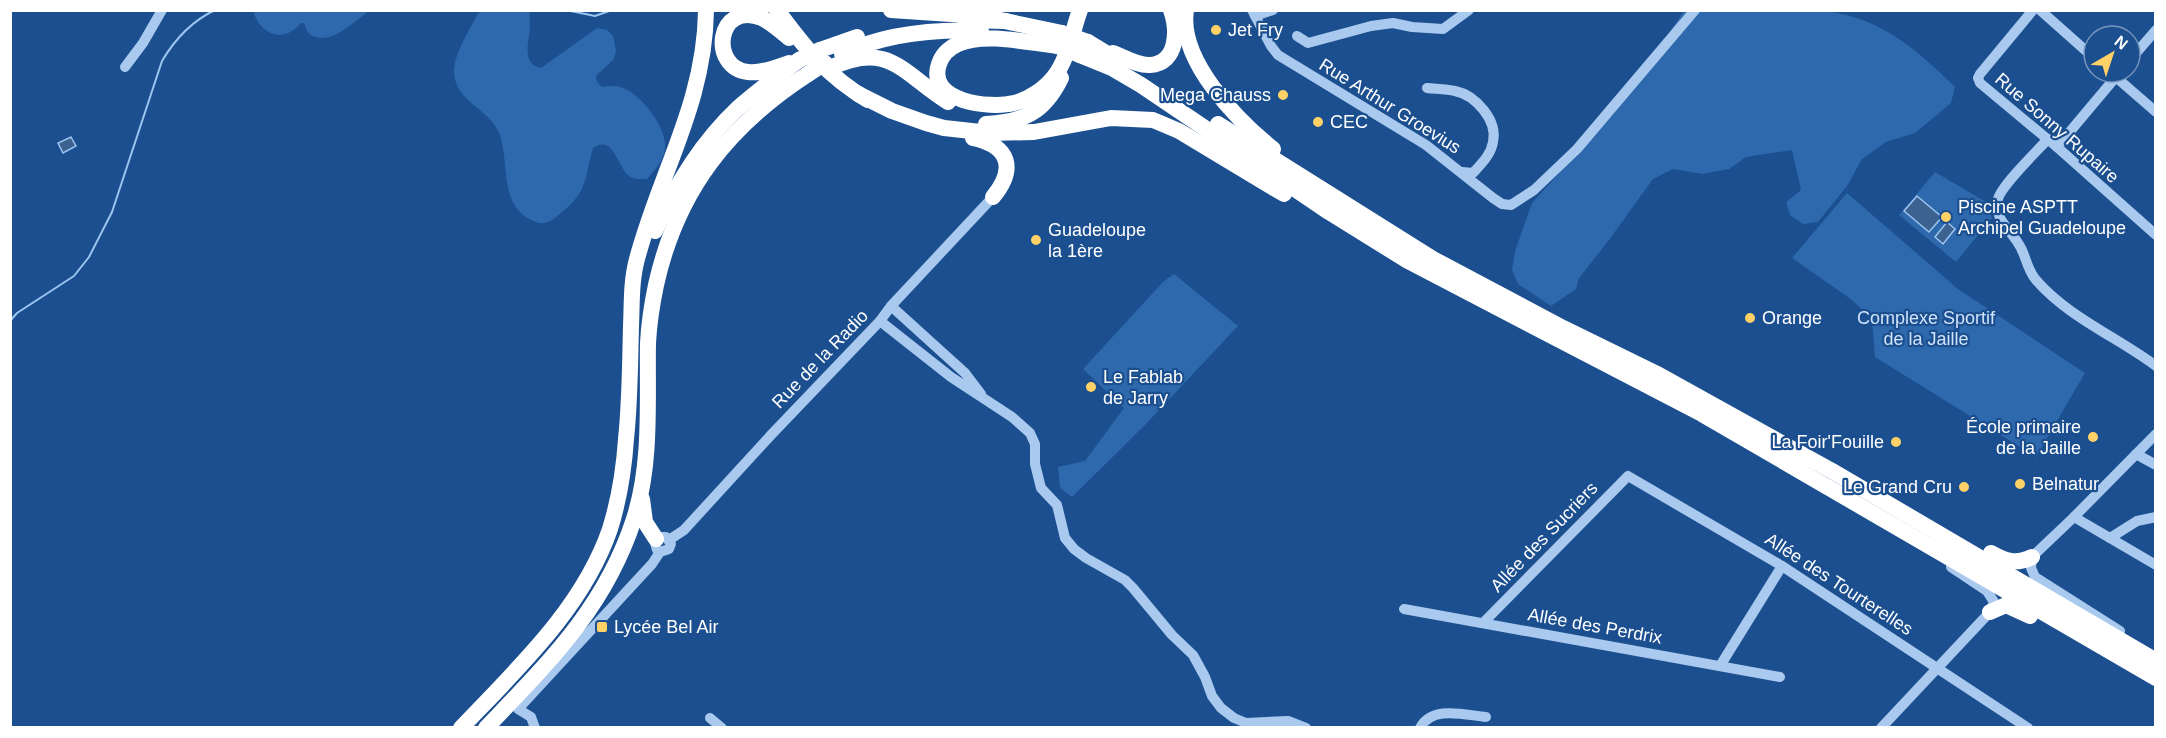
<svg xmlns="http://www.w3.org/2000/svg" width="2166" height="738" font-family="Arial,sans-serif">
	<rect width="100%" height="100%" fill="#1b4f8f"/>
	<g fill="#2e69ad">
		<path d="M480,10L530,11C529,17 530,24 530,30C528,43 522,65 541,68L597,28L607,30L613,36L616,51L614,59L596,76L597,82L602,87C610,86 617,85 625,89C642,96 667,128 665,148C664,160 655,170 647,179C641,179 633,180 628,175C617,165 613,134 593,148C583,185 588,192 556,217C548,224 540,225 531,220C496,202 512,157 497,129C485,107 456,101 454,73C453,55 471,27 480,10Z"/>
		<path d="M1814,10C1876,14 1912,45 1955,87L1951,103L1915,133L1886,142L1862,159L1847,186L1818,222L1803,224L1790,215L1786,202L1801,190L1792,150L1746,157L1729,169L1702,174L1673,169L1653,179L1609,240L1579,278L1576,289L1551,306L1518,284L1512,270L1515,251L1532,203L1615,112L1684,11Z"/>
		<path d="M253,11V10L369,11C353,22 328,49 308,33L304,23H301C284,44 260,35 253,11Z"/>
		<polygon points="1935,172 1986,202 1992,218 1956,262 1899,215"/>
		<polygon points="1847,193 1958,289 2085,373 2036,457 1875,357 1872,320 1852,300 1792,258"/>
		<polygon points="1174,274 1238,326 1144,426 1072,497 1060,488 1058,467 1085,461 1124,408 1083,369 1163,282"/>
	</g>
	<g fill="#3c6290" stroke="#9cc4f0" stroke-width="1.5">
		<polygon points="71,137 76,146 63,153 58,143"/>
		<polygon points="1917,196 1942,217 1929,232 1904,211"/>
		<polygon points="1947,222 1955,229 1943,244 1935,237"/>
	</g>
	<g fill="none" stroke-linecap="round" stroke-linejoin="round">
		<g stroke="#9cc4f0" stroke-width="2">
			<polyline points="566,10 595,16 612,10"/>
			<path d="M10,321L17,313L74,276L89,257L112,212L162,61C175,39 192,21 215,10"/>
		</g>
		<g stroke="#a9c9ee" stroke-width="10">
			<polyline points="1252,10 1271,46 1278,55 1426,145 1493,198 1502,204 1511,205 1534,190 1577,149 1695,10"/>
			<polyline points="2033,10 1980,74 1978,78 1980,83 2057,147 2156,235"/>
			<polyline points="2040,10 2094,58"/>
			<polyline points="1255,16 1273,10"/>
			<polyline points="1297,36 1308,43 1371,26 1393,23 1412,27 1443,29 1469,10"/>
			<polyline points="2130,60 2156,30"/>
			<polyline points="125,67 143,43 162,10"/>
			<polyline points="2110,72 2156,112"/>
			<path d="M1427,88C1436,89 1446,89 1455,91C1475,95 1498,120 1493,142C1491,155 1481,164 1473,173L1462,172"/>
			<path d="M2048,139C2037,151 2001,186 1998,199C1993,218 2009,228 2018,243C2026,254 2026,268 2036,280C2068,317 2117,337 2156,366"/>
			<polyline points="2057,147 2120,72"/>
			<polyline points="891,306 965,373 981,394"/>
			<polyline points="880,321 951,377 1012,417 1030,433 1035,444 1035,464 1041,488 1057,505 1065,538 1074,549 1086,558 1125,580 1133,588 1172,635 1193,655 1205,677 1212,696 1221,708 1234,718 1246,723 1288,721 1306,728"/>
			<polyline points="2136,454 2156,465"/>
			<polyline points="2074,517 2156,565"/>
			<polyline points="2110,538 2137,521 2156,517"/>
			<polyline points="669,540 684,530 771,435 880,321 891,306 993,197"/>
			<polyline points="1404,609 1780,677"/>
			<polyline points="1484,622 1628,476 1782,566 2028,728"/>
			<polyline points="2120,631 2035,577 2031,568 2032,557 2074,517 2156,434"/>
			<polyline points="1720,666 1782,566"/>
			<polyline points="710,718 722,728"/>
			<polyline points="535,728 531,717 518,709 652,564 660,552 669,549 671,544 666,537 659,537 655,543 657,550 660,552"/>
			<path d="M1420,728C1432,705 1464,715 1486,717"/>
			<polyline points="1881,728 1990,612 1994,602 1987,591 1951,567"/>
		</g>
		<g stroke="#fff" stroke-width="16">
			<path d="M777,10C805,48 827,76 868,100"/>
			<polyline points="891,10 981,16 1062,33"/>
			<path d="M1186,10C1178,60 1237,120 1273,149"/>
			<polyline points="965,20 1006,21"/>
			<path d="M789,38C781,31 772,23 762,18C716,0 709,68 748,72C761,74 777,67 789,63"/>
			<polyline points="1088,42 1121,62"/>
			<path d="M1058,46C1029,43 985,32 958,44C949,48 942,55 939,64C926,102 990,109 1014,103C1028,100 1044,89 1053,78C1068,60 1072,32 1080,10"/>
			<polyline points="820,50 857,37"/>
			<path d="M1113,53C1124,57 1138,66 1150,65C1178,63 1178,30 1171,10"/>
			<path d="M842,54C884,34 934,29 981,31"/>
			<polyline points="1080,55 1112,68 1141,85 1329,212 1408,261 1702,414 2156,678"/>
			<path d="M830,68C889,40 902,73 948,102"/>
			<polyline points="858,94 892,111 926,123 944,128 990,133 1034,132 1111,118 1153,120 1179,131 1284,194"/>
			<path d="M986,124C1023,122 1044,113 1061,78"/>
			<polyline points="1218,124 1433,259 1563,328 1659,375 1832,471 2156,661"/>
			<path d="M973,138C1010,146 1016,169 993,197"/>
			<path d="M655,231C675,186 700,144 737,109C756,92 778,76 799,60"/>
			<polyline points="642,499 645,522 656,539"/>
			<path d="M1991,553C2005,561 2016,565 2032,557"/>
			<polyline points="1990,612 2006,605 2030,616"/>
			<path d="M461,728C517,669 583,608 610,529C619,500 624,469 626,439C630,402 630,364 631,326C632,303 631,281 637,259C660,172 705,103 706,10"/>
			<path d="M486,728C549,662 605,608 634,519C652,463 647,401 648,343C649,324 652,304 656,285C677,190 728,126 808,74"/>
		</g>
		<g stroke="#fff" stroke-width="16">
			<polyline points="1062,33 1088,42"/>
			<polyline points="1058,46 1080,55"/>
			<polyline points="799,60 820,50"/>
			<polyline points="808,74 825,63"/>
		</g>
	</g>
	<g fill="#ffd166" stroke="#1b4f8f" stroke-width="2">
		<circle cx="1216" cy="30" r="6"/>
		<circle cx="1283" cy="95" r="6"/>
		<circle cx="1318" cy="122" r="6"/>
		<circle cx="1946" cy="217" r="6"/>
		<circle cx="1036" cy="240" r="6"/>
		<circle cx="1750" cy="318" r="6"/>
		<circle cx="1091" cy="387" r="6"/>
		<circle cx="2093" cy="437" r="6"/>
		<circle cx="1896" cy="442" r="6"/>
		<circle cx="2020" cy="484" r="6"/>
		<circle cx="1964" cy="487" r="6"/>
		<rect x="596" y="621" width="12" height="12" rx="3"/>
	</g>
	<g text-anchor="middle" stroke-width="4.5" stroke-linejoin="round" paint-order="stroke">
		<g font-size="18" fill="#fff" stroke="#1b4f8f" text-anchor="start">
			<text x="1228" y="36">Jet Fry</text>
			<text x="1271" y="101" text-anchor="end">Mega Chauss</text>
			<text x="1330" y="128">CEC</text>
			<text x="1958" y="213">Piscine ASPTT<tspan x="1958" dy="21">Archipel Guadeloupe</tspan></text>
			<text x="1048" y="236">Guadeloupe<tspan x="1048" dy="21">la 1ère</tspan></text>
			<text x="1762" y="324">Orange</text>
			<text x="1103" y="383">Le Fablab<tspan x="1103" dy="21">de Jarry</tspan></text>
			<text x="2081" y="433" text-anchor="end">École primaire<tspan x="2081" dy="21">de la Jaille</tspan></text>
			<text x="1884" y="448" text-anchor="end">La Foir'Fouille</text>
			<text x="2032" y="490">Belnatur</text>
			<text x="1952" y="493" text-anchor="end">Le Grand Cru</text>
			<text x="614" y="633">Lycée Bel Air</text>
		</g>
		<g font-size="18" fill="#fff" stroke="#1b4f8f">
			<text transform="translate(1390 106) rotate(32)" y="6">Rue Arthur Groevius</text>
			<text transform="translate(2057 128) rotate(41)" y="6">Rue Sonny Rupaire</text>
			<text transform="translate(820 359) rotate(-46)" y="6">Rue de la Radio</text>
			<text transform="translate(1544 537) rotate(-46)" y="6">Allée des Sucriers</text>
			<text transform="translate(1839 584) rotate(33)" y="6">Allée des Tourterelles</text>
			<text transform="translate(1595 626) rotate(10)" y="6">Allée des Perdrix</text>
		</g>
		<g font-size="18" fill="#cfe3fa" stroke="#1b4f8f">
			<text x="1926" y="324">Complexe Sportif<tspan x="1926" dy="21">de la Jaille</tspan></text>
		</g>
	</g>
	<rect width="2166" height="738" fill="none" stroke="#ffffff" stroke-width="24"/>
	<g transform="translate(2112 54) rotate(39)"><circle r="28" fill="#1b4f8f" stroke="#7695bc" stroke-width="1.5"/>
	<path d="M0-4.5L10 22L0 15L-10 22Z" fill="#ffd166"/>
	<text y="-9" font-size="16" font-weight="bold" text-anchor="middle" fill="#ffffff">N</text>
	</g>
</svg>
